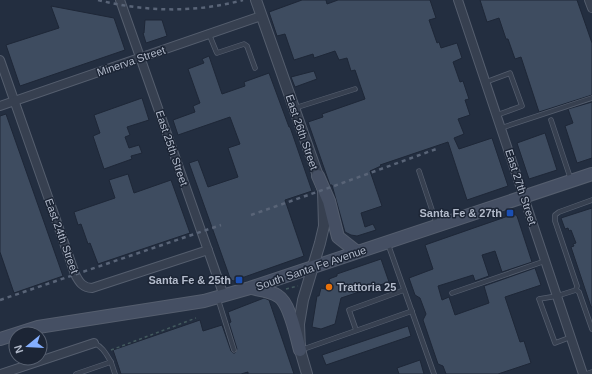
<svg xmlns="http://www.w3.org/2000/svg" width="592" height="374" font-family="Helvetica,sans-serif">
	<rect width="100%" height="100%" fill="#232e40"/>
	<g fill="#3e4c60" stroke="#1e2737">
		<polygon points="302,0 326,0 327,4 338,0 430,0 436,18 429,20 437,43 439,42 441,48 457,43 462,58 453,62 460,82 463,81 469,99 465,100 470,115 458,119 464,134 454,138 459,149 492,138 508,186 467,200 448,142 380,165 381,166 370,171 382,206 361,213 365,227 373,224 376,230 357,236 351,235 345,232 332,185 330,185 308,122 323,117 322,114 365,99 355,70 351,71 347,58 339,60 335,51 314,58 313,54 294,60 285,34 277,36 269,12"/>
		<polygon points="480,0 577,0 592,43 592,95 539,112 521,57 515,59 508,39 506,39 499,18 487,22"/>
		<polygon points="51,6 114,18 125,50 20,86 6,45 59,28"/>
		<polygon points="145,20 162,20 167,36 146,43 143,33 144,33"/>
		<polygon points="209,56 222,94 245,86 244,82 269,73 289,127 290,127 312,191 285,200 304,256 233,281 230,278 189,163 198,160 208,187 238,177 228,148 240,144 230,117 178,135 173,120 195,112 193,106 200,103 188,69 204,63 202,59"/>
		<polygon points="314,71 317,79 295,87 291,77"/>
		<polygon points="142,98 149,120 127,127 130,135 125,137 129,148 139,145 142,153 131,156 132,159 104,169 93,136 100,133 94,115"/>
		<polygon points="592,102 592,158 577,163 565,126 573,123 568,109"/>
		<polygon points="6,114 63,276 14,293 0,252 0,116"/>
		<polygon points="545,133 557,170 529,179 517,143"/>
		<polygon points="128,174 134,193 171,180 190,233 98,264 90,243 88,244 81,224 78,225 74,212 115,198 109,180"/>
		<polygon points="592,208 592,307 591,307 571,247 574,246 573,244 576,243 571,230 569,231 568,228 565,229 561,218"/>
		<polygon points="514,214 517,216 532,262 502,272 495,251 482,255 489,276 475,281 473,275 438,286 442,300 449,297 455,315 489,303 484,286 535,268 541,285 505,297 520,342 524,341 531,363 498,374 446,374 443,366 438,364 423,320 426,314 420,298 415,295 409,278 433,269 425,245"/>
		<polygon points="381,259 389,282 341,298 335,324 321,329 312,327 317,296 319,296 321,288 325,289 330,283 329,279 337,276 337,274"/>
		<polygon points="264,298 269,300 294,374 248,374 248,372 241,374 121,374 113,350 200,320 203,331 222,325 231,351 233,353 235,353 237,349 229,323 231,322 228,312"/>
		<polygon points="408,326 411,336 326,365 322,355"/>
		<polygon points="420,360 424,374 399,374 397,368"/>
	</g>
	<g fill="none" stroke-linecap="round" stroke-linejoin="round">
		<g stroke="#555e6e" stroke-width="5.5">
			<g id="service">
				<polyline points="209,34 216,51 217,53 244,44 247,46 255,68"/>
				<polyline points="486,82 510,73 522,106 497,115"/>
				<polyline points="295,108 355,89"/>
				<polyline points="551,120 571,180"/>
				<polyline points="501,128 592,98"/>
				<polyline points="419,171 437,225"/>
				<polyline points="388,244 434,374"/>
				<polyline points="576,290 579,292 592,329"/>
				<polyline points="452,293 545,261"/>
				<polyline points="218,299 234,350"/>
				<polyline points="356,330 349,310 404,290"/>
				<polyline points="571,337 555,343 539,299 557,296 576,290 577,286 555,221 555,215 559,212 592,200"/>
				<path d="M94,343C103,347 106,354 111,362"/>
				<polyline points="301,350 412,311"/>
				<polyline points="76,374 111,362 115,374"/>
				<polyline points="586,374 592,372"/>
			</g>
		</g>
		<g stroke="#555e6e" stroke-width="10">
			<g id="minor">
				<polyline points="120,0 224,296"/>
				<polyline points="458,0 583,374"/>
				<polyline points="589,0 592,8"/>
				<path d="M0,60L75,274C79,282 83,288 92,288L208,250"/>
				<polyline points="0,106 261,16"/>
				<polyline points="1,374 94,343"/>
			</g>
		</g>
		<g stroke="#555e6e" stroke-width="12">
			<polyline id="tertiary" points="256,0 323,190 324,226 320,243 303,300 299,324 300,350 307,374"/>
		</g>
		<g stroke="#555e6e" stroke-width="14">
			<g id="secondary">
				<polyline points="318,176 329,201 338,237 357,252"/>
				<path d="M251,288C260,290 271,291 278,296C290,303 296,336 300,350"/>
				<polyline points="0,339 38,327 204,301 250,288 592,174"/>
			</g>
		</g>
		<g stroke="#435a5e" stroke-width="1.5" stroke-dasharray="3 3" stroke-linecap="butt">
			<polyline points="286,289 298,286"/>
			<polyline points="111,350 196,318"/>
		</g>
		<use href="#service" stroke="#374050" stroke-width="4"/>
		<use href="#minor" stroke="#374050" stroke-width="8"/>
		<use href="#tertiary" stroke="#374050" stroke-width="10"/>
		<use href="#secondary" stroke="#454f63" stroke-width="12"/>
		<g stroke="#596477" stroke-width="2.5" stroke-dasharray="4 4" stroke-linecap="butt">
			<path d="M98,0C146,12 196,13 243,0"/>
			<polyline points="251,215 334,186 439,148"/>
			<polyline points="0,300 221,225"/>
		</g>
	</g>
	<g fill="#1a4fb4" stroke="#1c2535" stroke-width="1.5">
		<rect x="506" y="209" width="8" height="8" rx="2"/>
		<rect x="235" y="276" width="8" height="8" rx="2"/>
	</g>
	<circle fill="#e8710a" stroke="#1c2535" stroke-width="1.5" cx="329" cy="287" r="4"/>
	<g text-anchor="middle" stroke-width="3" stroke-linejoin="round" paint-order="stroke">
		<g font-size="11" fill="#b3bbcb" stroke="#1c2535">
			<text transform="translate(131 61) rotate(-19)" y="4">Minerva Street</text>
			<text transform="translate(302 132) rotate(71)" y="4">East 26th Street</text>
			<text transform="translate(172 148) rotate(71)" y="4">East 25th Street</text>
			<text transform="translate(521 187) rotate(72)" y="4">East 27th Street</text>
			<text transform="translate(62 236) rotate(70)" y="4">East 24th Street</text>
			<text transform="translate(311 268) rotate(-19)" y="4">South Santa Fe Avenue</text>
		</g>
		<g font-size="11" font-weight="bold" fill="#b3bbcb" stroke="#1c2535" text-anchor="end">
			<text x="502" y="217">Santa Fe &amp; 27th</text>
			<text x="231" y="284">Santa Fe &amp; 25th</text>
			<text x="337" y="291" text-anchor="start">Trattoria 25</text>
		</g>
	</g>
	<g transform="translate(28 346) rotate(252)"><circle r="19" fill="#1c2535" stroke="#586171"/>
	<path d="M0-3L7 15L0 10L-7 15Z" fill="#84afff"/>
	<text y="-6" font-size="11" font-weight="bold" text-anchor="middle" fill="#b3bbcb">N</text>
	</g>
</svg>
